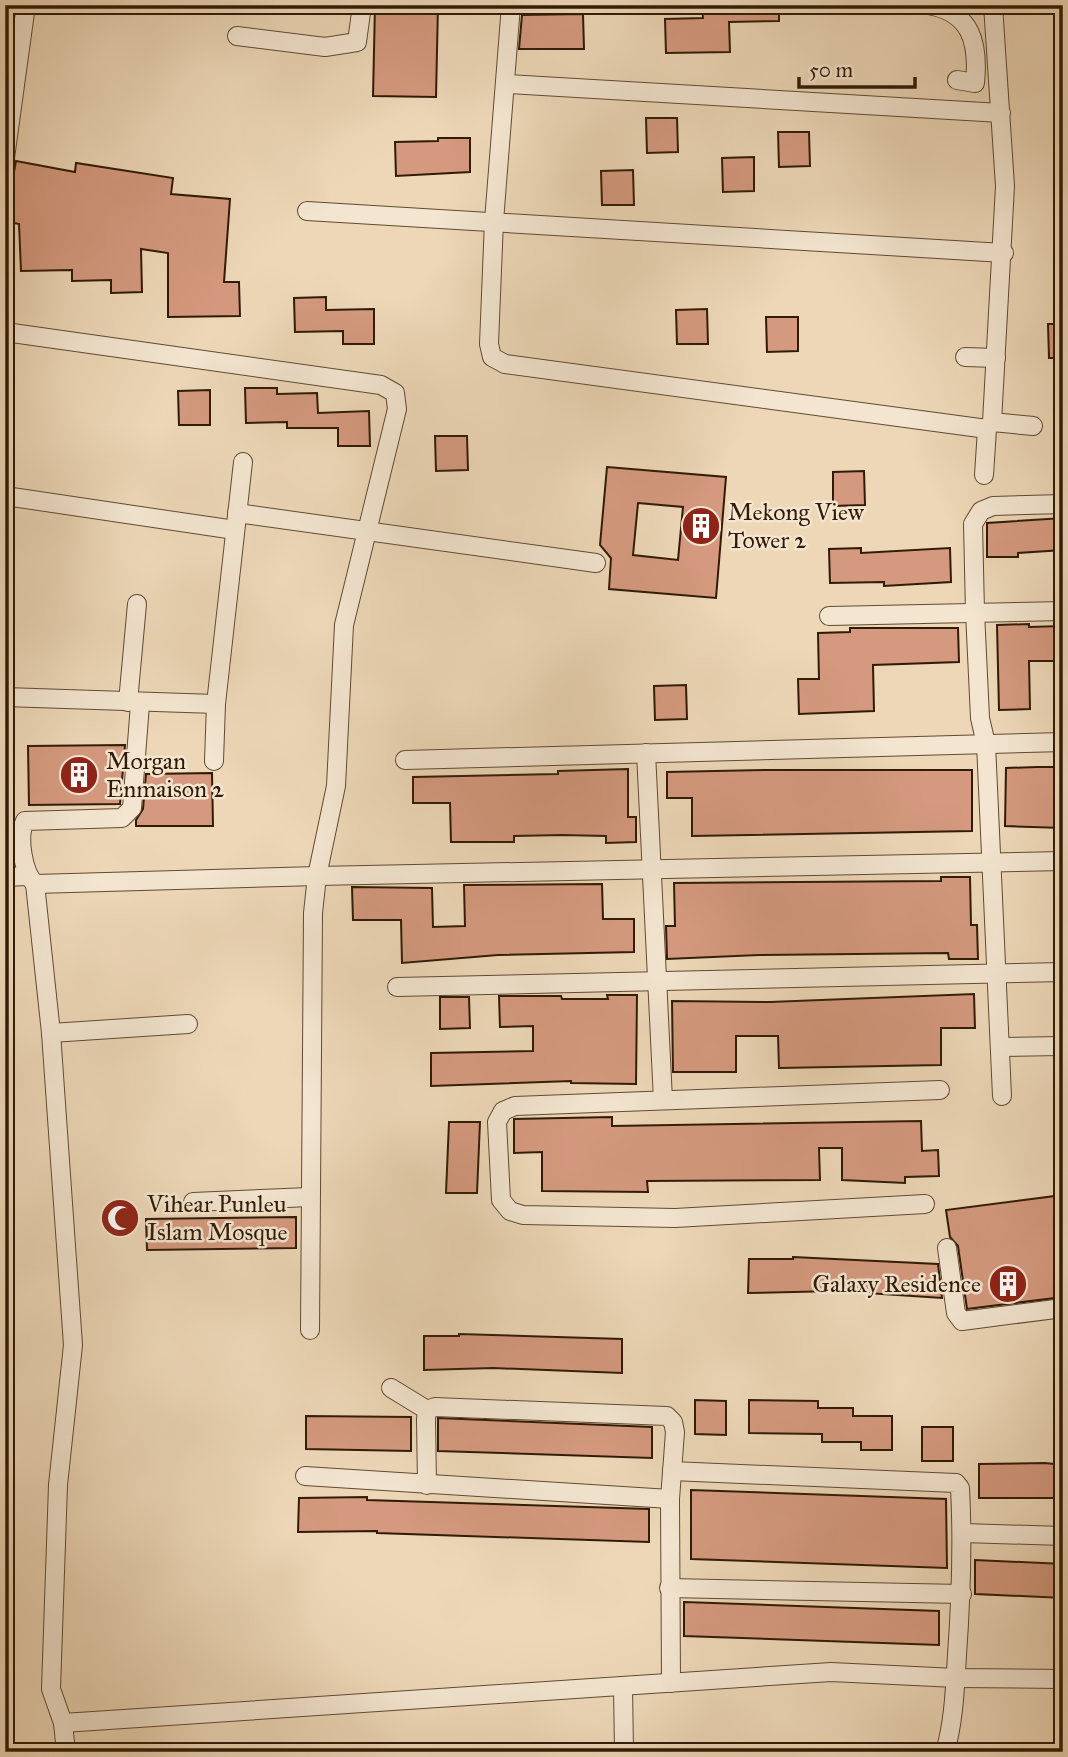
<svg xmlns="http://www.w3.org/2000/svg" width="1068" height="1757" font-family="'IM FELL Great Primer',serif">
	<rect width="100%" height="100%" fill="#edd7b7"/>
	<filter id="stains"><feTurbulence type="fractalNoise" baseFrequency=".00286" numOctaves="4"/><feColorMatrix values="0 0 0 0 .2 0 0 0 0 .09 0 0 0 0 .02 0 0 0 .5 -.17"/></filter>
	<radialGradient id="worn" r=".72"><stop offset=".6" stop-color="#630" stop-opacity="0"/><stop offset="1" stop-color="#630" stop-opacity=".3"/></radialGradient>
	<g fill="#d4997e" stroke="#311b06" stroke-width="2" fill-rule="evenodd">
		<polygon points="375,5 438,5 436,97 373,96"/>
		<polygon points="702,5 779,5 779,21 729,22 730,52 666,53 665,19 703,18"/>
		<polygon points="583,14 584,49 519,49 522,15"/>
		<polygon points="646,118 677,118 678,152 647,153"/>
		<polygon points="778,132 809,132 810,166 779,167"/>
		<polygon points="438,138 470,138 470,172 396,176 395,142 438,141"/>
		<polygon points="754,157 754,191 723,192 722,158"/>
		<polygon points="16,161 75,172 76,163 173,178 171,194 230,199 224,282 239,282 240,316 168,317 168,253 141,249 142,292 111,293 111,280 72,281 72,270 21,271 19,224 5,221"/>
		<polygon points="633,170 634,205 602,205 601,171"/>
		<polygon points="326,297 326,310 374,309 374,344 343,344 343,331 295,332 294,298"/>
		<polygon points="707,309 708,344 677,344 676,310"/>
		<polygon points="766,317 798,317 798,351 767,352"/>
		<polygon points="1048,324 1063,324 1063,358 1049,358"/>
		<polygon points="245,388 277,388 277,394 317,393 318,413 369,411 370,446 338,446 338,428 287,428 287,422 246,423"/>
		<polygon points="210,390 210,425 179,425 178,391"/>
		<polygon points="435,436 467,436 468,470 436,471"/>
		<path d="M607,467L726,477L716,598L609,589L611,558L600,545ZM638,503L683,507L678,560L633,555Z"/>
		<polygon points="864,471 865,505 833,506 833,472"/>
		<polygon points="1063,518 1063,550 1018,553 1018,557 987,557 987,523"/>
		<polygon points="861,548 861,553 950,548 951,582 884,586 884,582 830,583 829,549"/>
		<polygon points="1029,624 1029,627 1063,626 1063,661 1029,661 1030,709 999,710 997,625"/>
		<polygon points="850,628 958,628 959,662 873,665 874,711 799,714 798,679 819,679 818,633 850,632"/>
		<polygon points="686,685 687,719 655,720 654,686"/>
		<polygon points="125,745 120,804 29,805 28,746"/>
		<polygon points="1037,767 1063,767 1063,828 1005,826 1006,768"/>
		<polygon points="628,769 628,817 636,817 636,842 606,843 606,836 562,835 514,836 514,842 451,842 450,803 413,803 413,777 558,774 558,771"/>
		<polygon points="766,770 972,770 972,831 692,836 692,798 667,798 667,772"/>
		<polygon points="212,773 213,826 136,826 136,820 143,809 146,774"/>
		<polygon points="941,877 970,877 971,925 977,925 978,959 949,959 948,953 759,955 667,959 666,926 675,926 674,883 941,881"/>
		<polygon points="602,884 603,919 634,919 634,952 498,955 402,963 401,920 353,920 352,887 432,888 433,927 465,926 464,885"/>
		<polygon points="974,994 975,1028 941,1028 941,1065 779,1068 778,1036 736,1036 736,1072 673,1072 672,1001 770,1002"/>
		<polygon points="607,995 637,995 636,1084 571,1083 571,1081 431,1086 431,1053 533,1051 533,1026 500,1027 499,996 561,996 562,999 608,999"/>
		<polygon points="440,997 469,997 470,1028 440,1029"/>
		<polygon points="612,1117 612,1126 921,1121 922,1151 938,1150 939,1176 905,1177 905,1183 842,1180 842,1148 819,1148 820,1180 647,1181 648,1192 542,1191 542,1152 514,1153 514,1119"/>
		<polygon points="449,1122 480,1122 477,1193 446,1193"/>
		<polygon points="1063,1195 1063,1297 967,1309 958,1246 950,1237 946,1210"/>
		<polygon points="296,1217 296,1248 147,1250 146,1219"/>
		<polygon points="793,1257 938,1264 942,1298 836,1291 748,1293 749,1259 793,1259"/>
		<polygon points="459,1334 622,1339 622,1373 493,1368 424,1370 424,1336 459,1336"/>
		<polygon points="695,1400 726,1401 726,1435 695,1434"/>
		<polygon points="749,1400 818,1401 818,1408 853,1408 853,1416 892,1416 892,1450 861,1450 861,1442 822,1442 822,1434 749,1433"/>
		<polygon points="306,1416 411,1417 411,1451 306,1449"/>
		<polygon points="438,1418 652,1427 652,1458 438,1451"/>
		<rect x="922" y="1427" width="31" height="34"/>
		<polygon points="1045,1463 1063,1465 1063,1498 979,1498 979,1464"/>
		<polygon points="691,1490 946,1499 947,1568 691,1559"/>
		<polygon points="367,1497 367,1500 649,1509 649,1542 377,1533 377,1531 298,1532 299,1498"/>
		<polygon points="975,1560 1063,1564 1063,1598 975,1594"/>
		<polygon points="684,1602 939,1611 939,1645 684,1636"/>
	</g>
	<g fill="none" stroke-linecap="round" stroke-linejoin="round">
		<g stroke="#604a32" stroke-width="20">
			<g id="minor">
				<polyline points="511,5 494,221 489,344 492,357 505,364 987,429"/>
				<path d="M928,5C971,12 979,42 975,83L957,80"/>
				<polyline points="237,36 325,47 357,42 362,5"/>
				<polyline points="507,84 1001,113"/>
				<polyline points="5,158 26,5"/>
				<polyline points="307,211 1004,253"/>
				<polyline points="5,332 381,385 395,393 397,409 344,625 336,786 317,876 35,884 51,1033 73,1345 58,1485 51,1689 63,1723 66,1752"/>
				<polyline points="965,357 996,358"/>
				<polyline points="992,422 1033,426"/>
				<polyline points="984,475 987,429 992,422 1005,186 993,5"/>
				<polyline points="5,496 235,530"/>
				<polyline points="237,513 596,563"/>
				<polyline points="829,616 1063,611"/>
				<polyline points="5,697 216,704"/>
				<polyline points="128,702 137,604"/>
				<polyline points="646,753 663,1100"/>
				<polyline points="405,760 1063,742"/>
				<polyline points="214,761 216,704 243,462"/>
				<polyline points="5,877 27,876"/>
				<path d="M35,884C23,872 17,837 25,821L122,818L132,808L140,704"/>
				<polyline points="397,987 1063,972"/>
				<polyline points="51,1033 188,1024"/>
				<polyline points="1000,1047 1063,1046"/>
				<polyline points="1002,1096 986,744 980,718 975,612 973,524 981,511 993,506 1063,504"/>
				<polyline points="193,1202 309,1197"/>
				<polyline points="925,1204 675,1218 523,1215 510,1211 501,1200 497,1122 503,1111 515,1106 940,1090"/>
				<polyline points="947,1248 956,1313 962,1321 1063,1308"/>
				<polyline points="310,1330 313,913 317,876 1063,861"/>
				<polyline points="391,1388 427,1410"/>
				<path d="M672,1471L956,1483L960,1488C963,1544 961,1599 957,1655C955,1687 954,1721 945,1752"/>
				<polyline points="305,1476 670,1499"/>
				<polyline points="427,1485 426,1419 427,1410 435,1407 667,1416 673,1422 675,1432 670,1499 671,1683"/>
				<polyline points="963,1533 1063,1536"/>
				<polyline points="669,1588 962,1594"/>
				<polyline points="623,1686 624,1752"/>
				<polyline points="63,1723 831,1672 956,1678 1063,1679"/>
			</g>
		</g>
		<use href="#minor" stroke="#f3e5d0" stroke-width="18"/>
	</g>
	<defs>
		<g id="building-disc" transform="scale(2.0125)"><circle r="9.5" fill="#8f2418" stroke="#f3e5d0"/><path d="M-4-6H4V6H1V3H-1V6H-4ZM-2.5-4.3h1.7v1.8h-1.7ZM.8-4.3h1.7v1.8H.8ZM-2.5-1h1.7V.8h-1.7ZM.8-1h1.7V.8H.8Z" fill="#fff"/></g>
		<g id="mosque-disc" transform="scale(2.0125)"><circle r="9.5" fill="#8f2418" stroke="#f3e5d0"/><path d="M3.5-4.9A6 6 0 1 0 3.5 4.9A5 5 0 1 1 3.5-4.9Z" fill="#fff"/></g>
	</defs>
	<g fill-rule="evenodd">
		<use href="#building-disc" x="701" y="526"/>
		<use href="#building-disc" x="79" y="775"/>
		<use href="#mosque-disc" x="120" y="1218"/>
		<use href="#building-disc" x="1008" y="1284"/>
	</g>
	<g text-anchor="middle" stroke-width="5" stroke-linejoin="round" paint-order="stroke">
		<g font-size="24" fill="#311b06" stroke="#f3e5d0" text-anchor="start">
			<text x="728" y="520">Mekong View<tspan x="728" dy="28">Tower 2</tspan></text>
			<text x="106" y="769">Morgan<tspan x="106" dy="28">Enmaison 2</tspan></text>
			<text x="147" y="1212">Vihear Punleu<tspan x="147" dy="28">Islam Mosque</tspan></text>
			<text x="981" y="1292" text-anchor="end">Galaxy Residence</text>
		</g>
	</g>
	<rect width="1068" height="1757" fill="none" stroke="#edd7b7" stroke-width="28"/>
	<rect x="7" y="7" width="1054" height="1743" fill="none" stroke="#311b06" stroke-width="3.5"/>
	<rect x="14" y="14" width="1040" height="1729" fill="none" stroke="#311b06" stroke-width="2"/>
	<path d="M799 77v10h116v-10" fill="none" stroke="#311b06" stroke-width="3.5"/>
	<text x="809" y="77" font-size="21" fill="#311b06" stroke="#f3e5d0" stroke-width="5" paint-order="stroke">50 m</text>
	<rect width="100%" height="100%" filter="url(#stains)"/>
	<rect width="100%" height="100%" fill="url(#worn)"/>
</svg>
